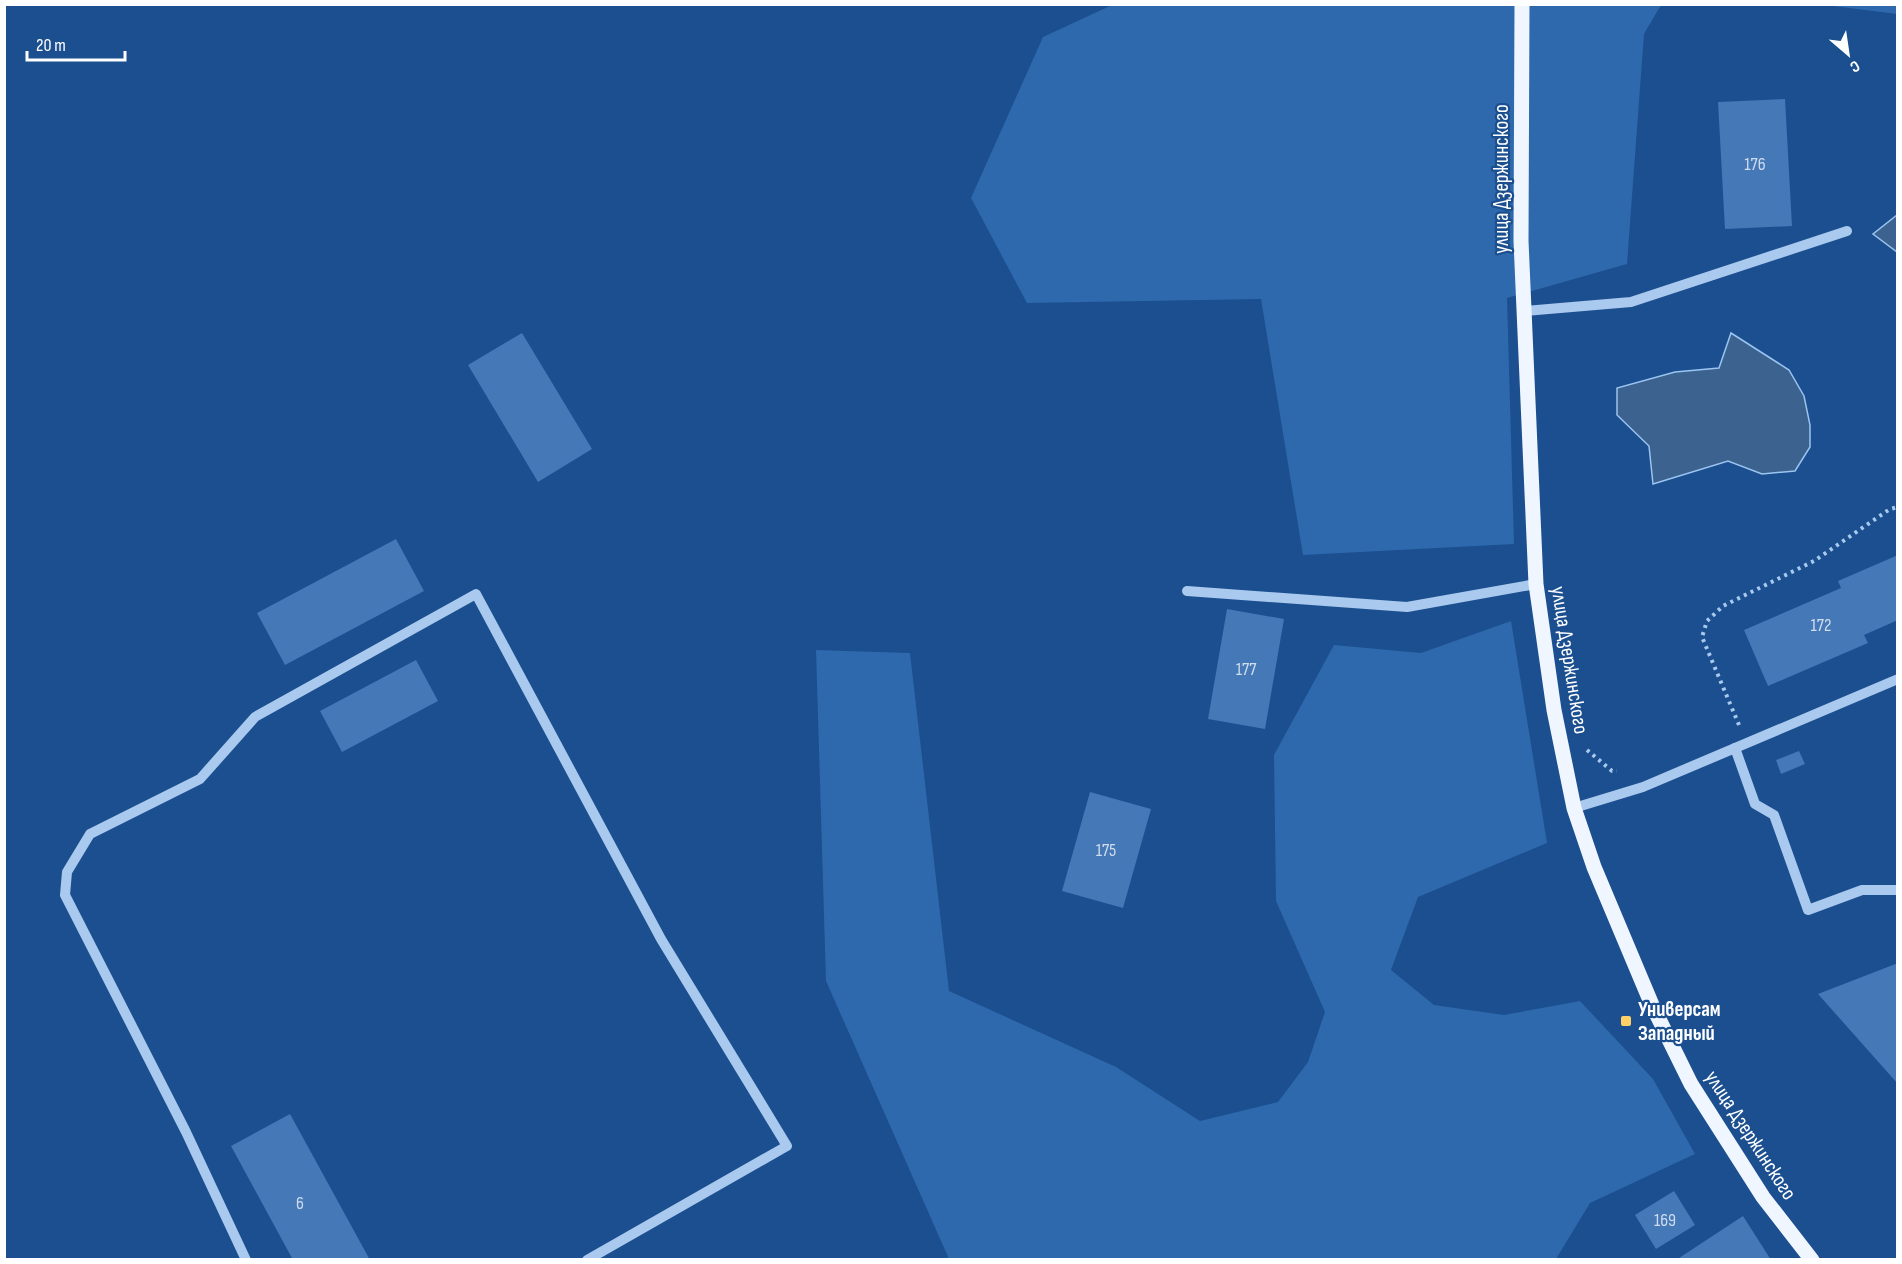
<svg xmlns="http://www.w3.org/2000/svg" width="1902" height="1264" font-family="'Sofia Sans Condensed',sans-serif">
	<rect width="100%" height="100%" fill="#1b4f8f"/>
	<g fill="#2e69ad">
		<polygon points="1112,5 1661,5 1644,34 1627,264 1507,298 1514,544 1303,555 1261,299 1027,303 971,198 1043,37"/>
		<polygon points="1820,5 1897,5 1897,14 1825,5"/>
		<polygon points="1511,621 1547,843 1418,897 1391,970 1434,1005 1504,1015 1580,1001 1653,1079 1695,1154 1590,1203 1556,1259 949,1259 826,981 816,650 910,653 949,991 1116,1067 1200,1121 1278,1102 1308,1062 1325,1012 1276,901 1274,755 1334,645 1421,653"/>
	</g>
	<g fill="#3c6290" stroke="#9cc4f0" stroke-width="1.5">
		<polygon points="1897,215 1897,252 1873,234"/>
		<polygon points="1731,333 1789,370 1804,396 1810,425 1810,447 1795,471 1762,474 1728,461 1653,484 1649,446 1617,415 1617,388 1675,372 1719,368"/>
	</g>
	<g fill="#4478b7">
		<polygon points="1785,99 1792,226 1725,229 1718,102"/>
		<polygon points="522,333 592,449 538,482 468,365"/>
		<polygon points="396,539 424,591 285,665 257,613"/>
		<polygon points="1898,555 1898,620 1864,635 1868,643 1768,686 1744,630 1841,588 1838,581"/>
		<polygon points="1227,609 1284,619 1265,729 1208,719"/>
		<polygon points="416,660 438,701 342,752 320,711"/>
		<polygon points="1799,751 1805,764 1781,774 1776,760"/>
		<polygon points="1090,792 1151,809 1123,908 1062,891"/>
		<polygon points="1898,963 1898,1084 1818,994"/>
		<polygon points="290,1114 370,1260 293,1260 231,1146"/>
		<polygon points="1674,1191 1695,1225 1656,1249 1635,1215"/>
		<polygon points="1743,1216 1771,1260 1676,1260"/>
	</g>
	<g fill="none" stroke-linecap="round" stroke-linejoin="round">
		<g stroke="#a9c9ee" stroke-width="4" stroke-dasharray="3 4.5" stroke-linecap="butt">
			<polyline points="1739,725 1702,637 1707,621 1723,606 1814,561 1890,509 1898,507"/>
			<polyline points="1587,750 1612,771 1617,771"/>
		</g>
		<g stroke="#a9c9ee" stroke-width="10">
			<polyline points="1525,311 1631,302 1847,231"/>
			<polyline points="1187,591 1407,607 1536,584"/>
			<polyline points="1735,748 1755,804 1774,815 1808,910 1862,890 1898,890"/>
			<polyline points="1574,808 1643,787 1898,679"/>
			<polyline points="246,1260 186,1132 65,895 67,872 90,834 200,779 255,717 476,594 661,939 787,1146 587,1260"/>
		</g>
		<polyline stroke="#f0f6ff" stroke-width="15" points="1522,4 1521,241 1536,584 1554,710 1574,808 1594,867 1652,1005 1691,1084 1763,1197 1812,1260"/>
	</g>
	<rect fill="#ffd166" stroke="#1b4f8f" stroke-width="2" x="1620" y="1015" width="12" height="12" rx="3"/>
	<g text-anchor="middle" stroke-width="4.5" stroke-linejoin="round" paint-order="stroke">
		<g font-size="18" fill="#d0dded">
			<text x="1755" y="170">176</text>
			<text x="1821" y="631">172</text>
			<text x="1246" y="675">177</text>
			<text x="1106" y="856">175</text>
			<text x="300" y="1209">6</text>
			<text x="1665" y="1226">169</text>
		</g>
		<g font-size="21" fill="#fff" stroke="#1b4f8f">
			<text transform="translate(1501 179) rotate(-90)" y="7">улица Дзержинского</text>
			<text transform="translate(1570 660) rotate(81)" y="7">улица Дзержинского</text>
			<text transform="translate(1751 1135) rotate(57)" y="7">улица Дзержинского</text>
		</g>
		<g font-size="21" font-weight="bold" fill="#fff" stroke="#1b4f8f" text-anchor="start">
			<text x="1638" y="1016">Универсам<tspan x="1638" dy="24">Западный</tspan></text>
		</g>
	</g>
	<rect width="1902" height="1264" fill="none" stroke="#ffffff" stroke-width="12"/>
	<g transform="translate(1848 54) rotate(151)" stroke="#1b4f8f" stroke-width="4.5" paint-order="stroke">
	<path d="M0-4.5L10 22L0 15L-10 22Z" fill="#ffffff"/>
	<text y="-9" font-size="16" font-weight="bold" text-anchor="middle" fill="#ffffff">С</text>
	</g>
	<path d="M27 51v9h98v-9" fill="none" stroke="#ffffff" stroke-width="3"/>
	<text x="36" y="51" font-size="18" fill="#ffffff" stroke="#1b4f8f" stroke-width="4.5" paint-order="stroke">20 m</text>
</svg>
